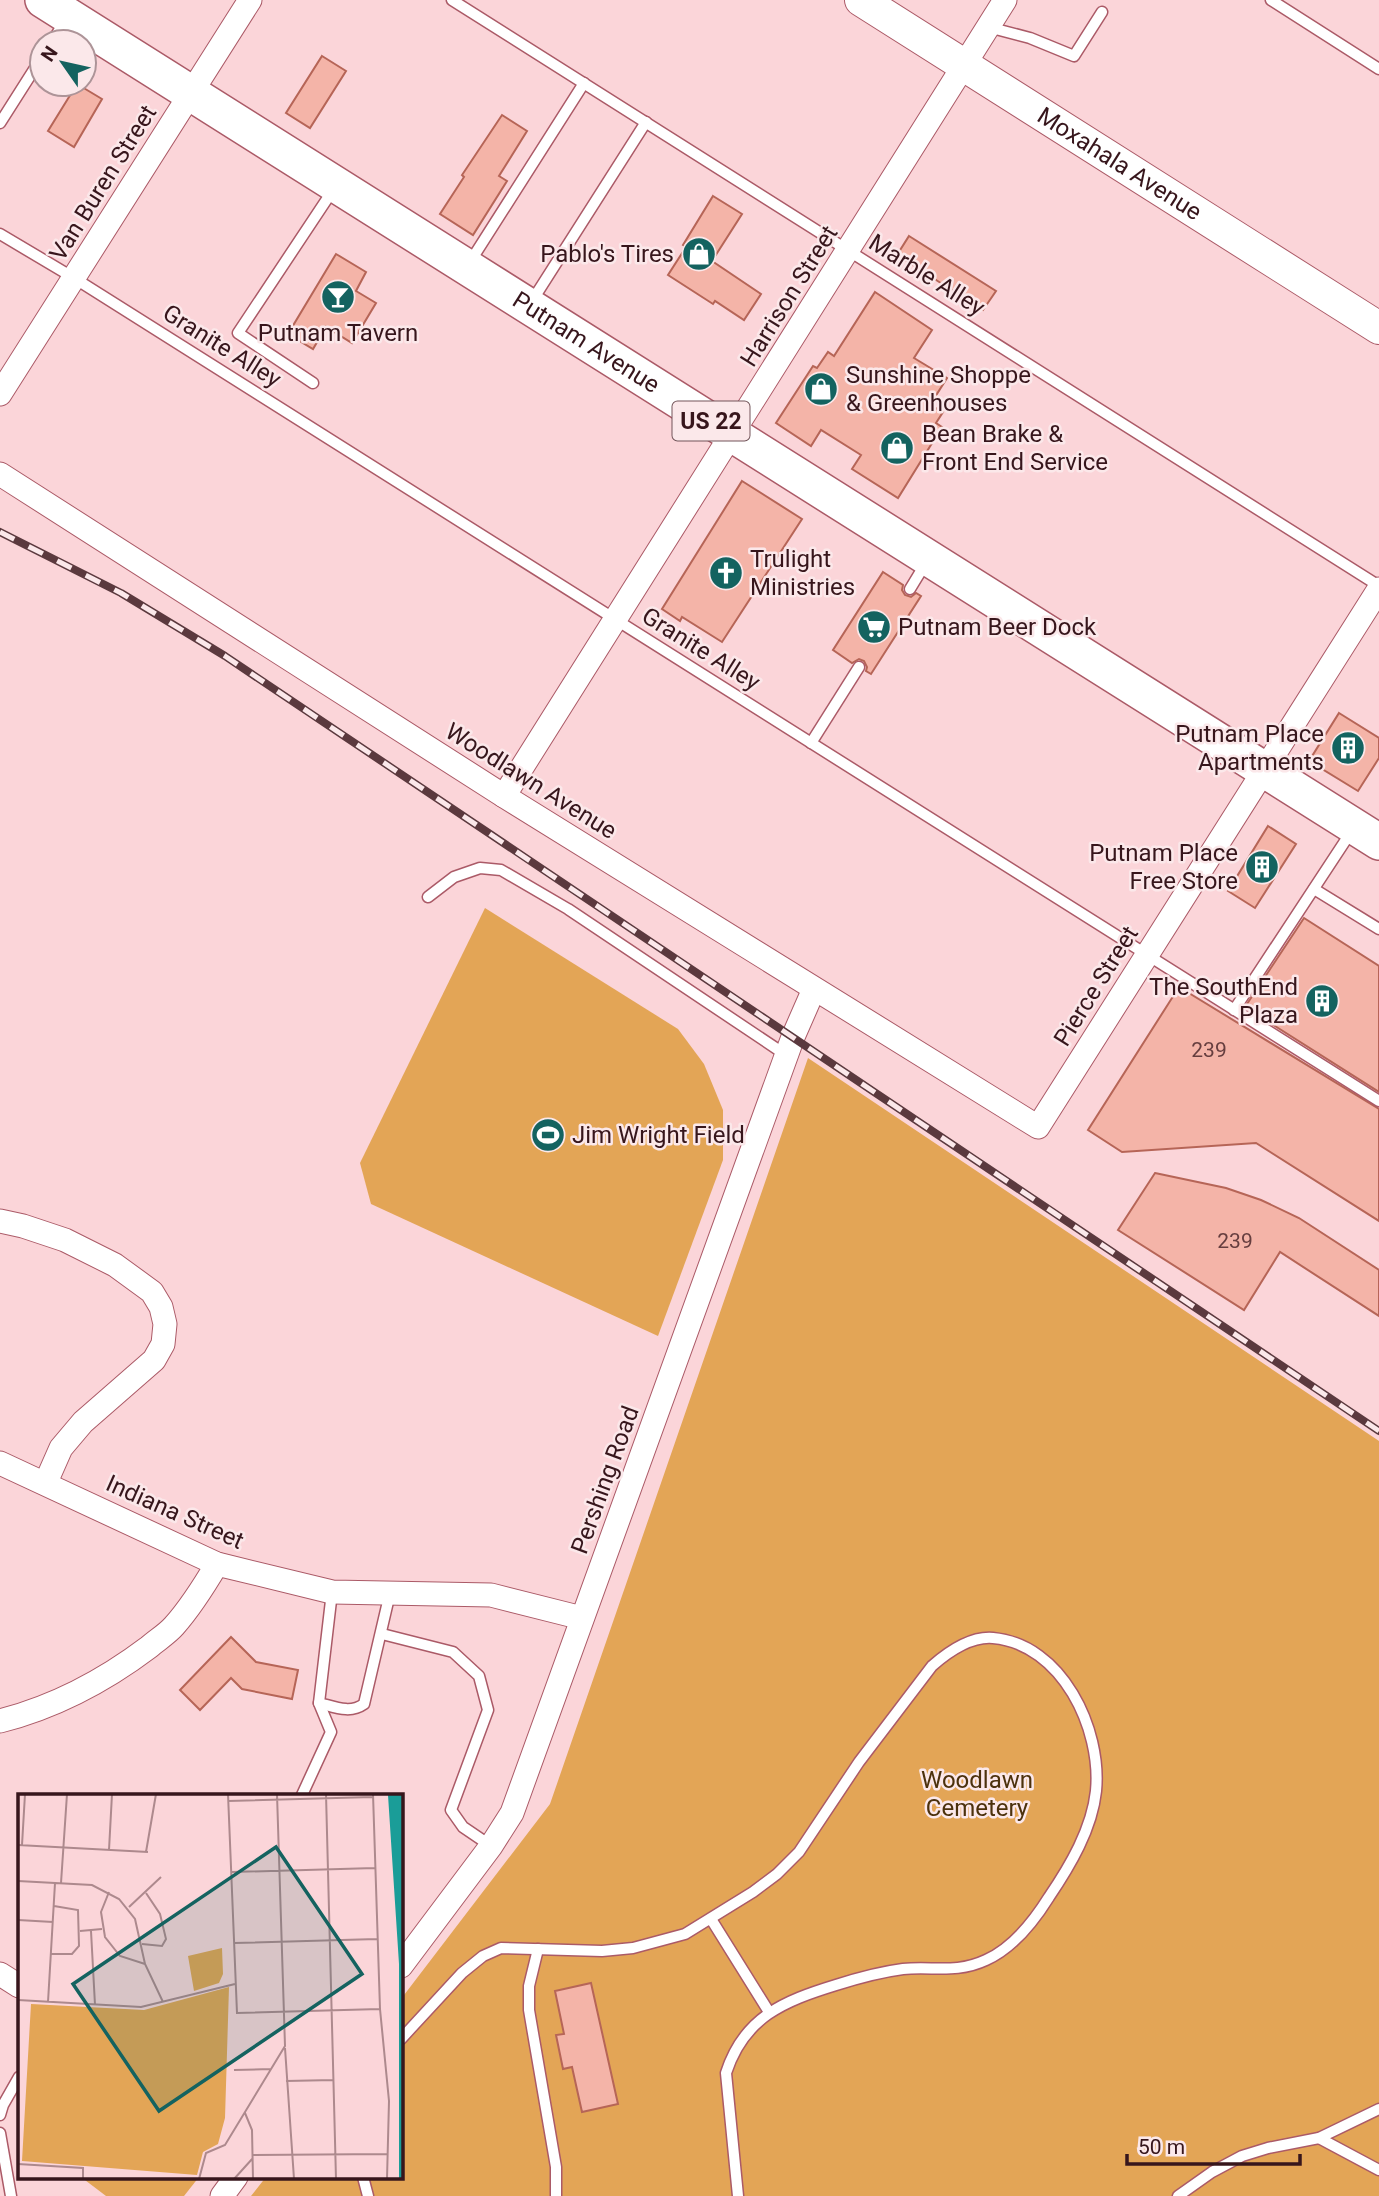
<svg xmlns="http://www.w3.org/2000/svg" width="1379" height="2196" font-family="Roboto,sans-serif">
	<rect width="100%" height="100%" fill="#fbd5d9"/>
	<g fill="#e3a556">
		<polygon points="485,908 678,1029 704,1064 723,1110 723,1160 658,1336 371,1204 360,1163"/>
		<polygon points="808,1058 1379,1441 1379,2196 251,2196 266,2177 401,2177 401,1999 550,1804"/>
		<polygon points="81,2177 199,2177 184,2196 106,2196"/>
	</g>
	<g fill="#f4b4a8" stroke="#b66557" stroke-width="2">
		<polygon points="322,56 346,71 310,128 286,113"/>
		<polygon points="77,84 102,99 74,147 48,131"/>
		<polygon points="502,115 527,131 499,176 507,181 473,235 440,214 464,177 462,175"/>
		<polygon points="713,196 742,214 712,261 761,294 744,320 715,301 713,304 668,275 686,247 683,245"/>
		<polygon points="909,236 996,291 983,310 897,255"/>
		<polygon points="336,254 366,272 356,291 376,303 352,343 326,327 313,349 288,334"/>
		<polygon points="875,292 932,330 914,358 947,378 930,405 943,412 936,423 942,427 898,498 852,469 861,455 821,430 811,446 776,423 813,366 817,368 828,352 834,356"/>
		<polygon points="742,481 802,519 722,642 682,617 680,621 662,609"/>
		<polygon points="883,572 903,585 902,590 905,595 911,597 916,593 921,596 871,674 866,671 867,667 864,661 859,659 852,663 833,650"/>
		<polygon points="1339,713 1379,738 1379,758 1358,791 1309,761"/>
		<polygon points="1268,826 1296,844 1255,908 1228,891"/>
		<polygon points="1304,918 1379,966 1379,1092 1245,1007"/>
		<polygon points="1179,987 1379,1109 1379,1221 1256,1143 1122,1152 1088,1130"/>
		<polygon points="1155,1173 1226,1188 1261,1200 1299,1218 1379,1270 1379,1316 1280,1252 1244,1310 1118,1230"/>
		<polygon points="231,1637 256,1662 298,1670 292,1699 242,1689 231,1678 200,1710 180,1690"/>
		<polygon points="591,1983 618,2104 582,2112 572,2067 563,2069 556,2035 564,2034 555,1991"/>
	</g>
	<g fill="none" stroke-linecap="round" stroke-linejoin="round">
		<g stroke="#ab5a67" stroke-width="13">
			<g id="lane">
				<polyline points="452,0 1379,586"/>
				<polyline points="1271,0 1379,69"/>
				<polyline points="988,27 1030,38 1074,56 1102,12"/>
				<polyline points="52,42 65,21"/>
				<polyline points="0,123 42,57"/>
				<polyline points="0,234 74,278 1379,1101"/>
				<polyline points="470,262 584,83"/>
				<polyline points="532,301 646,122"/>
				<polyline points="313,383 238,333 333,190"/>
				<polyline points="910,589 927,561"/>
				<polyline points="811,743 859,667"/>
				<polyline points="1314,889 1379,929"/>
				<polyline points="428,897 454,877 480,868 501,870 568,909 786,1055"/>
				<polyline points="1234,1010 1353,829"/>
				<polyline points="382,1634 453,1652 479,1676 488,1710 451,1810 463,1827 491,1846"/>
				<path d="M319,1703C335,1707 350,1714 364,1704L390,1593"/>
				<polyline points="302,1795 331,1732 319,1703 332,1592"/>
				<polyline points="711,1919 769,2012"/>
				<polyline points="538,1949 529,1986 529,2010 556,2167 556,2196"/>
				<path d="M401,2039L462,1973L483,1956L501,1948L602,1951L633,1948L685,1934L753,1892L777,1874L799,1852L859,1762L932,1666C948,1652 970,1636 993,1638C1062,1644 1102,1729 1096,1791C1092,1829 1070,1866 1049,1897C1034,1921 1013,1948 986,1960C956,1974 933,1966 903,1969C880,1972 858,1978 836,1985C784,2001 744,2017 726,2073L738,2196"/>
				<polyline points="0,2115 3,2105 19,2077"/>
				<polyline points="0,2133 11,2196"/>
				<polyline points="1319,2138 1379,2170"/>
				<polyline points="363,2177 368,2196"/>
				<polyline points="1178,2196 1212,2172 1242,2156 1268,2148 1319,2138 1379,2109"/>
			</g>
		</g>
		<g stroke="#ab5a67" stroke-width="25">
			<g id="street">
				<polyline points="0,394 250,0"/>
				<polyline points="0,474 504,796 1038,1127 1379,589"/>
				<polyline points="504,796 1005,0"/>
				<polyline points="0,1221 23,1226 65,1240 115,1265 152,1292 161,1307 165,1324 163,1344 154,1360 83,1422 61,1448 46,1482"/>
				<polyline points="0,1463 217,1564 332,1592 491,1595 582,1618"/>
				<path d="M0,1721C55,1707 104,1681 149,1647C157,1640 167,1634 174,1626C191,1607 204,1586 217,1564"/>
				<polyline points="401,1966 491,1846 512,1813 793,1037 814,989"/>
				<polyline points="0,1974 19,1986"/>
				<polyline points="222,2196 236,2177"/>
			</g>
		</g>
		<g stroke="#ab5a67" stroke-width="34">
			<g id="secondary">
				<path id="s1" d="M861,0L1379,328"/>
			</g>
		</g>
		<g stroke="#ab5a67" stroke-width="38">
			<g id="primary">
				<path id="s2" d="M43,0L1379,842"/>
			</g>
		</g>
		<use href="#lane" stroke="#fff" stroke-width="10"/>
		<use href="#street" stroke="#fff" stroke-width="23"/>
		<use href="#secondary" stroke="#fff" stroke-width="32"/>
		<use href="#primary" stroke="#fff" stroke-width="35"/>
		<g stroke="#5b393e" stroke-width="8">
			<polyline id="rail" points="0,532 121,593 225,656 1379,1431"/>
		</g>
		<use href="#rail" stroke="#fbe8ea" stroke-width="5" stroke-dasharray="16" stroke-linecap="butt"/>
	</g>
	<defs>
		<g id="shop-disc" transform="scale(1.75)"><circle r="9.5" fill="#146360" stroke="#fbe8ea"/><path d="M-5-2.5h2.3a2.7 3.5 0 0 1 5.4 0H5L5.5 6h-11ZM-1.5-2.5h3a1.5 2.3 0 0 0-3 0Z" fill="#fff"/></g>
		<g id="bar-disc" transform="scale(1.75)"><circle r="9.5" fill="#146360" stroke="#fbe8ea"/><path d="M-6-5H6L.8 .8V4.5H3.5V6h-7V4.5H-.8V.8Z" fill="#fff"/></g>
		<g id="church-disc" transform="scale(1.75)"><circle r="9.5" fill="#146360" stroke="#fbe8ea"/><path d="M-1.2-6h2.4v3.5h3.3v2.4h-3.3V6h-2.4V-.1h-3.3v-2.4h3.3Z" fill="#fff"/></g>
		<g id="supermarket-disc" transform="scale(1.75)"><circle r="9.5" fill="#146360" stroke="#fbe8ea"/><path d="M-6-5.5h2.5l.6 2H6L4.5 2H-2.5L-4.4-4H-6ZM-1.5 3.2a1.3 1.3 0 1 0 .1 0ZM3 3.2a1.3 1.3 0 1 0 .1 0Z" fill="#fff"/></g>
		<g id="building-disc" transform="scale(1.75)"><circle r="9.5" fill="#146360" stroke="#fbe8ea"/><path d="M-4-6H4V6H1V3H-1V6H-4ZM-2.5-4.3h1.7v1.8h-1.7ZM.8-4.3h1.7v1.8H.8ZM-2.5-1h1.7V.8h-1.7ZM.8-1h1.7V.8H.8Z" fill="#fff"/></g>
		<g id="stadium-disc" transform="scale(1.75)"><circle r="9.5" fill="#146360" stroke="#fbe8ea"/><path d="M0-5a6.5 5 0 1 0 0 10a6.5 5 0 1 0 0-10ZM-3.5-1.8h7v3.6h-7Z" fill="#fff"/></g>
	</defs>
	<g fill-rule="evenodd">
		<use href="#shop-disc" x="699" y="254"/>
		<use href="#bar-disc" x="338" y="297"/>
		<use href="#shop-disc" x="821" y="389"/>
		<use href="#shop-disc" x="897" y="448"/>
		<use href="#church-disc" x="726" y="573"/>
		<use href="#supermarket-disc" x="874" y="627"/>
		<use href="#building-disc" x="1348" y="748"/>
		<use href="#building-disc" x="1262" y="867"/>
		<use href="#building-disc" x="1322" y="1001"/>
		<use href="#stadium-disc" x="548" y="1135"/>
	</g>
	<g text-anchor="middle" stroke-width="5" stroke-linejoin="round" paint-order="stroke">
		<g font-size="21" fill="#663e3f">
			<text x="1209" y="1057">239</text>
			<text x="1235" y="1248">239</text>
		</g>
		<rect fill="#fbe8ea" stroke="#72555a" stroke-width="2" x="672.5" y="401.5" width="77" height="39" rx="5"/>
		<g font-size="23" font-weight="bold" fill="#37161c">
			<text x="711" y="429">US 22</text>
		</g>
		<g font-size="24" fill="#37161c" stroke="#fbe8ea">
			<text dy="8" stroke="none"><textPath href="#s1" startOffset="306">Moxahala Avenue</textPath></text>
			<text transform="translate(103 183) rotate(-58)" y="8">Van Buren Street</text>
			<text transform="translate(927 275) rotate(32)" y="8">Marble Alley</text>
			<text transform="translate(789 296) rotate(-58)" y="8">Harrison Street</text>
			<text dy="8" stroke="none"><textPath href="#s2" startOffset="642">Putnam Avenue</textPath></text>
			<text transform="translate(222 346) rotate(32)" y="8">Granite Alley</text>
			<text transform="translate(701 649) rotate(32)" y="8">Granite Alley</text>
			<text transform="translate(531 781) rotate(32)" y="8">Woodlawn Avenue</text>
			<text transform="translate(1096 986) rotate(-58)" y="8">Pierce Street</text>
			<text transform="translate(605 1480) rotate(-70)" y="8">Pershing Road</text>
			<text transform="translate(175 1512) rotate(24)" y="8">Indiana Street</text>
		</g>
		<g font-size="24" fill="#37161c" stroke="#fbe8ea" text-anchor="start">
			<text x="674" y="262" text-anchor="end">Pablo's Tires</text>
			<text x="338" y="341" text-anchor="middle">Putnam Tavern</text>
			<text x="846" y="383">Sunshine Shoppe<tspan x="846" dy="28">&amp; Greenhouses</tspan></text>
			<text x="922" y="442">Bean Brake &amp;<tspan x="922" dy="28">Front End Service</tspan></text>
			<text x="750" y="567">Trulight<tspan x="750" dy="28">Ministries</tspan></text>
			<text x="898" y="635">Putnam Beer Dock</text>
			<text x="1324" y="742" text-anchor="end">Putnam Place<tspan x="1324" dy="28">Apartments</tspan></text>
			<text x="1238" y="861" text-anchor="end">Putnam Place<tspan x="1238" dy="28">Free Store</tspan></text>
			<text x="1298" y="995" text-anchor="end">The SouthEnd<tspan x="1298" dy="28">Plaza</tspan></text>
			<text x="572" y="1143">Jim Wright Field</text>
		</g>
		<g font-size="24" fill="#4c310c" stroke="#fbe8ea">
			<text x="977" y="1788">Woodlawn<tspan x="977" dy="28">Cemetery</tspan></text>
		</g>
	</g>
	<g transform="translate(18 1794)">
		<rect width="385" height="385" fill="#fbd5d9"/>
		<path d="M204,154L205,180L201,189L176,197L170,162ZM211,193L207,324L200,350L185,358L179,381L4,367L13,210L126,216Z" fill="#e3a556"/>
		<path d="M370,1H385V385L381,384V170Z" fill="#1a9d98"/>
		<path fill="none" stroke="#ad898d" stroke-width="2" d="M210,0L219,219L362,215M308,0L318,385M355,0L362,215L371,307L369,385M210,7L355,3M0,51L130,58M4,51L7,0M91,56L94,0M128,58L138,0M214,78L357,74M0,87L74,91L101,105L117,125L127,170L145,208M43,89L49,0M91,98L83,118L87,143L102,162L127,170M111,113L143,83M0,126L35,128M62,137L84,135M73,137L77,211M216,149L359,145M124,150L144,152L148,145L142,120L128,99M33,160H54L61,152L60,116L36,112M0,206L123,213L217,190M30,208L37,89M267,254L276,385M216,276L253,275M268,287L316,286M227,319L234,336L235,385M235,361L369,360M0,370L65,374V385M181,385L188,359L207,351L267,252L259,0M216,385L235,364"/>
		<path fill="#146360" fill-opacity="0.15" stroke="#146360" stroke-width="3.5" d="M258,53L344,180L141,317L55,190Z"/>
		<rect width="385" height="385" fill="none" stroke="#37161c" stroke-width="3.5"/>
	</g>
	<g transform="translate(63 63) rotate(304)"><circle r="33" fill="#fbe8ea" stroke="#ad9498" stroke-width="2"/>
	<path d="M0-5L12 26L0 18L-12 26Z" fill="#146360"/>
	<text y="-10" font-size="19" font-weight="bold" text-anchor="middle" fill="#37161c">N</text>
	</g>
	<path d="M1127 2154v10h173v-10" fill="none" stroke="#37161c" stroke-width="3.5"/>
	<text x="1138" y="2154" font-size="21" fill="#37161c" stroke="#fbe8ea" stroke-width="5" paint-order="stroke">50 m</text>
</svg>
